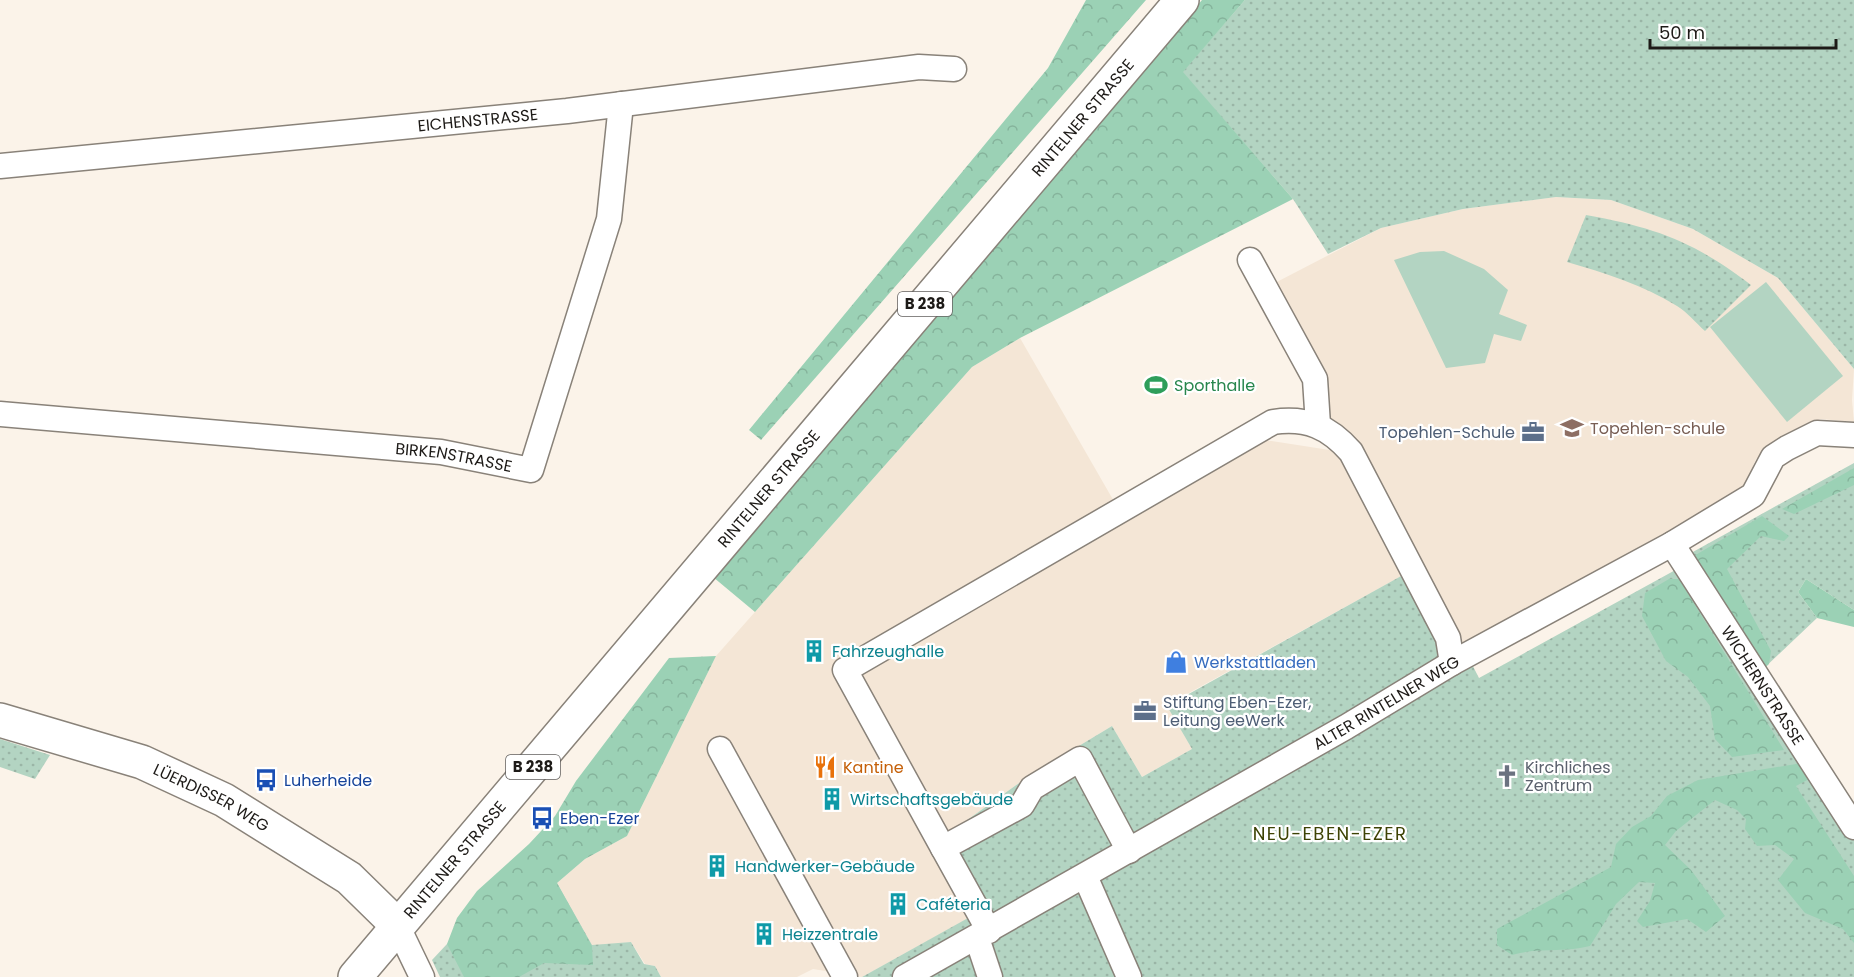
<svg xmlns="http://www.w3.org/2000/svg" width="1854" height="977" font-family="Poppins,sans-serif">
	<defs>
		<pattern id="grass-dots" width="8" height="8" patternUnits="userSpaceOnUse" patternTransform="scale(1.5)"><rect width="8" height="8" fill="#b3d4c2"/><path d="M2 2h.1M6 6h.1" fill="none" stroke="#9ab5a6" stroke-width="1.8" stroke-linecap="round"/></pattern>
		<pattern id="forest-crowns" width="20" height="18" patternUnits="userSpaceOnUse" patternTransform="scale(1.5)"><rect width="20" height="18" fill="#9bd1b5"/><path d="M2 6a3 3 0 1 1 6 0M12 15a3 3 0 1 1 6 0" fill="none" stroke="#85b39b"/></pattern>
	</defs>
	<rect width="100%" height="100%" fill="#fbf3e9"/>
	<g fill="#f4e6d6">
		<polygon points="1556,197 1611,200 1693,229 1778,278 1854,369 1852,400 1854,422 1820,419 1756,459 1741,492 1466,652 1421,565 1328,419 1265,288 1381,228 1463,209"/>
		<polygon points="1020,338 1123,517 1258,439 1336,451 1407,573 1167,705 1192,749 1142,777 1112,726 1029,776 949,833 987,908 862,977 813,969 797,977 661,977 655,966 645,964 631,942 592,946 557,883 585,859 627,836 716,656 972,367"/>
	</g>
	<g fill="url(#grass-dots)">
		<polygon points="1245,0 1854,0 1854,369 1778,278 1693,229 1611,200 1556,197 1463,209 1381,228 1328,254 1293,199 1182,72"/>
		<path d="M1586,215C1657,228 1693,241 1751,285L1705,331C1696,323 1687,312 1677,306C1643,285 1605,273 1567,262Z"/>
		<polygon points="1854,463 1854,610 1806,579 1798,592 1817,618 1760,672 1691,553"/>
		<polygon points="1421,565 1479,678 1679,568 1854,838 1854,977 862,977 986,908 949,833 1029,776 1112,726 1142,777 1192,749 1167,706"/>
		<polygon points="0,739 50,755 35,779 0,767"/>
		<polygon points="557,883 592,945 631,942 644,964 655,966 661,977 440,977 432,960 447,944"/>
	</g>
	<g fill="url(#forest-crowns)">
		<polygon points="1086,0 1146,0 761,440 749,430 1048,68"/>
		<polygon points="1202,0 1245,0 1183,72 1293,199 1020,338 972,367 755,612 701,567 876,375"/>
		<polygon points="1854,468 1854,485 1794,514 1782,509"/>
		<polygon points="1762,516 1789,536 1784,541 1761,536 1727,569 1771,651 1769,664 1760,672 1687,560"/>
		<polygon points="1669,579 1679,579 1784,750 1732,757 1715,739 1710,706 1688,677 1666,661 1642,616 1645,593"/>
		<polygon points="1806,579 1854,610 1854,627 1817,618 1798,592"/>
		<polygon points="716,656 627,836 585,859 557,883 592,946 593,965 544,963 519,977 464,977 447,944 457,918 477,891 529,844 555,816 576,781 669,658"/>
		<path d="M1802,763L1811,778L1796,786L1854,876V943L1843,929L1805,913L1778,880L1794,859L1775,845L1757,846L1745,829L1746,819L1737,810L1715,800L1676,831L1665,845L1691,870L1725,916L1706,932L1687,919L1643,927L1637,921L1650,901L1655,883L1639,882L1616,904L1590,946C1563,953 1538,947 1512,955L1497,945V929L1611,867L1616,844L1632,827L1651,816L1667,796L1698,780Z"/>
	</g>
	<g fill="#b3d4c2">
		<polygon points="1444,251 1484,269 1508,290 1499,314 1527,325 1521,341 1494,334 1485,363 1446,368 1394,260 1420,252"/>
		<polygon points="1766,282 1843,376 1787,422 1710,327"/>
	</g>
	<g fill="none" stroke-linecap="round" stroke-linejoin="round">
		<g stroke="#898279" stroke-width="27">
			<g id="minor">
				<path id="s1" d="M0,166L567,111L919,67L954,69"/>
				<polyline points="1250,260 1315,379 1318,425"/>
				<path id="s2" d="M0,414L441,452L531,470L609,219L621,104"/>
				<path id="s3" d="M1672,544L1854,827"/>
				<polyline points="720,749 845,977"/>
				<path d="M943,848L845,670L1273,422C1307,417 1329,427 1351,452L1448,638L1452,663"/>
				<polyline points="1085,876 1129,977"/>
				<polyline points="397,925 422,977"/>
				<polyline points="989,931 943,848 1022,805 1032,788 1080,759 1129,851"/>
				<polyline points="977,938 990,977"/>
				<path id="s4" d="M905,977L1346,727L1452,663L1672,544L1753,495L1773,457L1787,448L1817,433L1854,435"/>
			</g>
		</g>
		<g stroke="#898279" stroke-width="36">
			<g id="secondary">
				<path id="s5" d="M0,720L142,762L224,800L349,878L397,925"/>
			</g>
		</g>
		<g stroke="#898279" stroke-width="36">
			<g id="primary">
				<path id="s6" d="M355,977L1182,0"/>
			</g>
		</g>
		<use href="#minor" stroke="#fff" stroke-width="24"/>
		<use href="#secondary" stroke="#fff" stroke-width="33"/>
		<use href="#primary" stroke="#fff" stroke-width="33"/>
	</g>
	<defs>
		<g id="stadium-bare" transform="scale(1.8)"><path d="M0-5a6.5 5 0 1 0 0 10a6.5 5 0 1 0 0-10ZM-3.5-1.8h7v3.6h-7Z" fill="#2e9e5b" stroke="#fff" stroke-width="2.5" paint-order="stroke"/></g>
		<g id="school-bare" transform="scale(1.8)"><path d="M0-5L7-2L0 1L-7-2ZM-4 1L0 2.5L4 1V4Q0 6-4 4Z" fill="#8d6e63" stroke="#fff" stroke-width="2.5" paint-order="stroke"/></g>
		<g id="office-bare" transform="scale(1.8)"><path d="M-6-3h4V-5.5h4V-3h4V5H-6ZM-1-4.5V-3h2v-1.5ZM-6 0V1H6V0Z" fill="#5c6f8a" stroke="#fff" stroke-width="2.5" paint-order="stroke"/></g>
		<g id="building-bare" transform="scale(1.8)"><path d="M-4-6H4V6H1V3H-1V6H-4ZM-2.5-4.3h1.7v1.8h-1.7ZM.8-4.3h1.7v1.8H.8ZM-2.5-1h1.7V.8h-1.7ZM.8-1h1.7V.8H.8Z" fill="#0f9aa8" stroke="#fff" stroke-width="2.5" paint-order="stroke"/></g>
		<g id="shop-bare" transform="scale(1.8)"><path d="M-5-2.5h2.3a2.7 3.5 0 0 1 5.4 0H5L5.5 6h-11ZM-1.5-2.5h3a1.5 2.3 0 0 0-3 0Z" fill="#3f7fe0" stroke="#fff" stroke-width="2.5" paint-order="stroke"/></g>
		<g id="restaurant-bare" transform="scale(1.8)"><path d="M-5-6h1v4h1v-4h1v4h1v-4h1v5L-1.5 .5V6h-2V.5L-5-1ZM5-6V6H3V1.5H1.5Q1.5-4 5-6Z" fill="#e8710a" stroke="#fff" stroke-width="2.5" paint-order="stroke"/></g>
		<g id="church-bare" transform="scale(1.8)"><path d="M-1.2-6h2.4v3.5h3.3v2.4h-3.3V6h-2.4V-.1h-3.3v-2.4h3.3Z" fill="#6b7280" stroke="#fff" stroke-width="2.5" paint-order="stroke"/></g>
		<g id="bus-bare" transform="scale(1.8)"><path d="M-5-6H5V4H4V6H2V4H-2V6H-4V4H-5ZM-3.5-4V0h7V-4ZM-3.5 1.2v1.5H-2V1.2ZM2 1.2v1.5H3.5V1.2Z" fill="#1a4fb4" stroke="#fff" stroke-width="2.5" paint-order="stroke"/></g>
	</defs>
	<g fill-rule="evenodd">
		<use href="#stadium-bare" x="1156" y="385"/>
		<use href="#school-bare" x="1572" y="428"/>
		<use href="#office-bare" x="1533" y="432"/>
		<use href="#building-bare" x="814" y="651"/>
		<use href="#shop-bare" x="1176" y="662"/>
		<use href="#office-bare" x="1145" y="711"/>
		<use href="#restaurant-bare" x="825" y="767"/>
		<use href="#church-bare" x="1507" y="776"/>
		<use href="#bus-bare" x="266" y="780"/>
		<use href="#building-bare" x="832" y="799"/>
		<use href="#bus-bare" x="542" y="818"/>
		<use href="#building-bare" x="717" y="866"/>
		<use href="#building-bare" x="898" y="904"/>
		<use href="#building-bare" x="764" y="934"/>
	</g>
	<g text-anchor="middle" stroke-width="4.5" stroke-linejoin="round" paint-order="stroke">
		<g fill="#fff" stroke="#615f5d" stroke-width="1.5">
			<rect x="898" y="292" width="54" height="24" rx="4.5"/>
			<rect x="506" y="755" width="54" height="24" rx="4.5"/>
		</g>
		<g font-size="15" font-weight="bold" fill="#1d1a17">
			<text x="925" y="309">B 238</text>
			<text x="533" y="772">B 238</text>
		</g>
		<g font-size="16" fill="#1d1a17" stroke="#fff">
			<text dy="6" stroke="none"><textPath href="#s6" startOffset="1126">RINTELNER STRASSE</textPath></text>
			<text dy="6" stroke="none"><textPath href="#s1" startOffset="480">EICHENSTRASSE</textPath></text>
			<text dy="6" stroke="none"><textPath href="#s2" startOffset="456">BIRKENSTRASSE</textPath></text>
			<text dy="6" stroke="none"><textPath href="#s6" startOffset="640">RINTELNER STRASSE</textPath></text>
			<text dy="6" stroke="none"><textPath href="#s3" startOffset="168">WICHERNSTRASSE</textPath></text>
			<text dy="6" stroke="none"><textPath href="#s4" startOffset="554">ALTER RINTELNER WEG</textPath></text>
			<text dy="6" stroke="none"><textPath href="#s5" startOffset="226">LÜERDISSER WEG</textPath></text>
			<text dy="6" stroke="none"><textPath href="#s6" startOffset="154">RINTELNER STRASSE</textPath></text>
		</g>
		<g font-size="16" fill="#27864d" stroke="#fff" text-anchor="start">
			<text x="1174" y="391">Sporthalle</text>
		</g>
		<g font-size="16" fill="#785e54" stroke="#fff" text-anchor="start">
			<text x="1590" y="434">Topehlen-schule</text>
		</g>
		<g font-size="16" fill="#4e5e75" stroke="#fff" text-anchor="end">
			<text x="1515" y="438">Topehlen-Schule</text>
			<text x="1163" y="708" text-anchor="start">Stiftung Eben-Ezer,<tspan x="1163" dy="18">Leitung eeWerk</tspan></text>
		</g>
		<g font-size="16" fill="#0d838f" stroke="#fff" text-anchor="start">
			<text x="832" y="657">Fahrzeughalle</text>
			<text x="850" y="805">Wirtschaftsgebäude</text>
			<text x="735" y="872">Handwerker-Gebäude</text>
			<text x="916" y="910">Caféteria</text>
			<text x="782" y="940">Heizzentrale</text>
		</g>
		<g font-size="16" fill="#366cbe" stroke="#fff" text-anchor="start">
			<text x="1194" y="668">Werkstattladen</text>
		</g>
		<g font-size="16" fill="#c56008" stroke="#fff" text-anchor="start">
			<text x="843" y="773">Kantine</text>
		</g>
		<g font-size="16" fill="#5b616d" stroke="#fff" text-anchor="start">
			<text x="1525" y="773">Kirchliches<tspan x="1525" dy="18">Zentrum</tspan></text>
		</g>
		<g font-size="16" fill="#164399" stroke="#fff" text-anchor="start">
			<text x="284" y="786">Luherheide</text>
			<text x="560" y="824">Eben-Ezer</text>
		</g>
		<g font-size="18" letter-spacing="1.5" fill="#3d4304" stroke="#fff">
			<text x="1330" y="840">NEU-EBEN-EZER</text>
		</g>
	</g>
	<path d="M1650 39v9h186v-9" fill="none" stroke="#1d1a17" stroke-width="3"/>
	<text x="1659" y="39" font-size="18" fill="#1d1a17" stroke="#ffffff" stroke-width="4.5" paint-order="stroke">50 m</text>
</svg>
